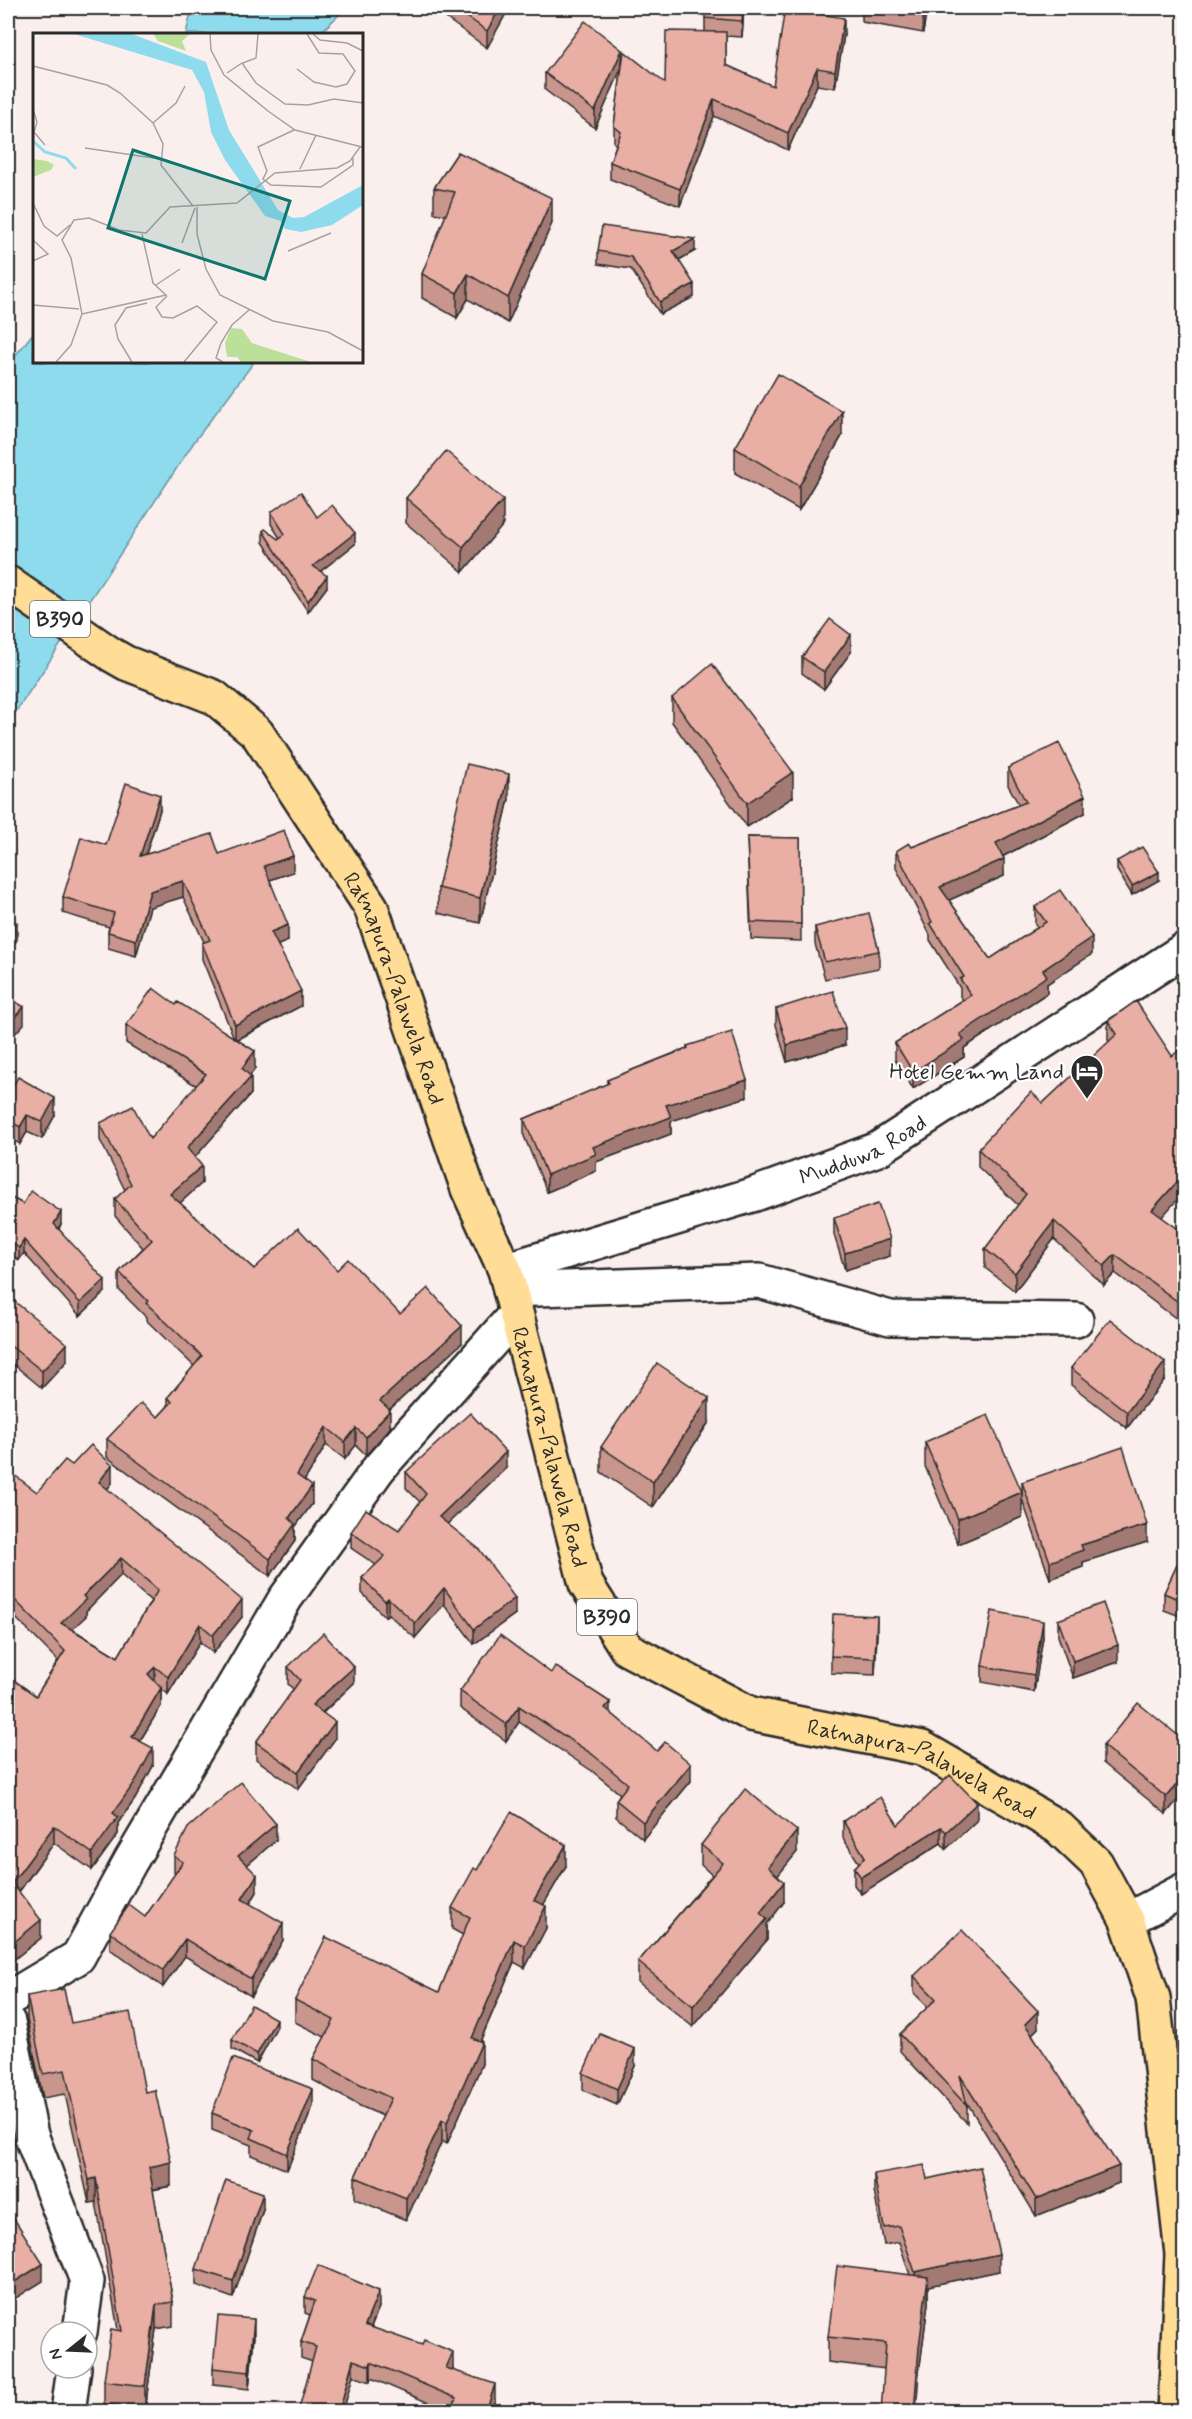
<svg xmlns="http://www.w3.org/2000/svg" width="1192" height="2419" font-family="Mynerve,sans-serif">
	<rect width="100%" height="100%" fill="#fbefed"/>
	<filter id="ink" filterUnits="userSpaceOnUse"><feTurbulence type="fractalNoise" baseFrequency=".0167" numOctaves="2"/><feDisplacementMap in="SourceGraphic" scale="12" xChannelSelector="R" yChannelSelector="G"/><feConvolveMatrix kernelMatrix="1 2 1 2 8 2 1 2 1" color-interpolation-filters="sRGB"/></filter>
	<g filter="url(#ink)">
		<g fill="#8edbee" stroke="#6695a0" stroke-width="1.5">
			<polygon points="192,8 346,8 319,34 186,34"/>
			<polygon points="34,332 34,362 254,362 194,442 8,724 8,365"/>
		</g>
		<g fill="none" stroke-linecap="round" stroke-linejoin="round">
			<g stroke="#2b2b2b" stroke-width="38">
				<g id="street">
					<polyline points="510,1290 759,1281 890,1318 1076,1320"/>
					<polyline points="1127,1920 1184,1890"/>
					<polyline points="8,2022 31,2135 87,2281 80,2332"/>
					<polyline points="68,2412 74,2368"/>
				</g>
			</g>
			<g stroke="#2b2b2b" stroke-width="38">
				<g id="secondary">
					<path id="s1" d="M505,1270L755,1194L878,1149L1184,950"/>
					<polyline points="8,1999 78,1957 130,1862 285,1599 379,1468 516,1314"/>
				</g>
			</g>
			<g stroke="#2b2b2b" stroke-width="38">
				<g id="primary">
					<path id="s2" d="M8,583L112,655L126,663L214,697L257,733L371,907L468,1189L505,1270L586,1584L627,1649L751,1714L922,1748L1058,1827L1096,1863L1127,1920L1153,1998L1182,2254L1175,2412"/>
				</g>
			</g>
			<use href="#street" stroke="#fff" stroke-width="33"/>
			<use href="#secondary" stroke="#fff" stroke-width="33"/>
			<use href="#primary" stroke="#ffdd96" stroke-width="33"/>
		</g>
		<g fill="#c8968d" stroke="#2b2b2b" stroke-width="1.5" fill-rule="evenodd">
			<polygon points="432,8 509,8 487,48"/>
			<polygon points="744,8 742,37 726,36 726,65 773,86 844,35 835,88 817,85 788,150 714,116 680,206 610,179 610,162 616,145 614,143 614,126 622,67 595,128 545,90 545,73 622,67 665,83 705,32 705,18"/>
			<polygon points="862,8 927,8 923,33 862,22"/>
			<polygon points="458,152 552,223 508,323 468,299 457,318 422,298 422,274 446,215 434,213 434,188"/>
			<polygon points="598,251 695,251 679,260 694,297 660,314 631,269 598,264"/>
			<polygon points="842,436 799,510 735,473 735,448"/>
			<polygon points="406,498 503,525 463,572 406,523"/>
			<polygon points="271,512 317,517 355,544 321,571 327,587 308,612 263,542 263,531 278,539 280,538 271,524"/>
			<polygon points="851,652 824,689 802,673 802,657"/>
			<polygon points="672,698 793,797 747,827 672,722"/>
			<polygon points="1008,768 1085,813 1002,857 1004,876 949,900 990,959 1038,927 1035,924 1035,907 1092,954 1047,984 1047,993 964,1048 964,1057 913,1089 895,1060 895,1043 963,1000 960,996 960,988 930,940 930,935 896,868 896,851 912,847 1019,805 1008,785"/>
			<polygon points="509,799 480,923 438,913 438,888"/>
			<polygon points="160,810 146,854 219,854 293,872 270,880 288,941 278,945 301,1006 237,1040 255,1069 250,1075 251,1094 195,1157 202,1183 180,1203 254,1269 337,1270 400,1314 462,1343 389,1410 390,1428 366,1455 356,1445 345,1459 326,1445 304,1481 312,1504 295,1527 295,1541 270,1576 107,1457 107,1439 158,1417 168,1406 168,1397 194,1366 146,1320 146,1317 119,1290 119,1272 143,1248 115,1216 115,1199 125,1190 100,1140 100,1123 150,1139 197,1086 126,1043 126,1025 176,1005 234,1038 202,959 202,943 204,942 183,897 150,907 136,956 108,948 108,932 109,927 63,913 63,897 106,845"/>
			<polygon points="747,837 800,838 801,941 751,939"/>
			<polygon points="1117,861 1159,880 1132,895 1117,870"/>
			<polygon points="815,927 879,951 879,968 825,979 815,944"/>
			<polygon points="1136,1001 1161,1217 1185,1234 1185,1325 1115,1273 1104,1285 1054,1239 1015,1291 985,1268 985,1249 1018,1205 978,1167 978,1149 1043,1103 1109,1042 1108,1040 1108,1021"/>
			<polygon points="776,1009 845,1045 787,1062 776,1025"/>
			<polygon points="687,1046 747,1097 671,1121 671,1134 596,1162 596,1171 547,1192 524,1136 524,1119 607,1084 607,1080 687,1048"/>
			<polygon points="8,1095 55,1115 42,1139 27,1132 20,1144 8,1137"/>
			<polygon points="8,1196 61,1224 59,1229 105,1292 80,1316 24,1253 19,1260 8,1253"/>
			<polygon points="834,1218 890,1256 845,1270 834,1235"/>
			<polygon points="8,1309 67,1361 42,1388 8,1360"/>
			<polygon points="1071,1368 1165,1379 1127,1428 1071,1385"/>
			<polygon points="709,1422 653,1507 601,1472 601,1447"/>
			<polygon points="925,1442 1022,1517 958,1544 925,1466"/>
			<path d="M72,1465L112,1483L107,1489L242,1617L213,1653L200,1642L168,1694L161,1689V1706L140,1741L153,1766L135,1799L118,1823V1834L92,1870L54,1843L19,1892L41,1938L8,1964V1676L36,1696L58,1661L8,1610V1481L37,1492ZM121,1575L151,1601L118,1657L72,1629L86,1616V1611Z"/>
			<polygon points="506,1468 447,1524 515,1614 474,1644 444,1604 415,1638 388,1614 385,1617 362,1593 362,1578 376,1565 351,1548 351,1532 399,1530 420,1502 406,1488 406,1472"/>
			<polygon points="1022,1482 1147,1542 1083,1562 1083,1567 1050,1579 1022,1499"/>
			<polygon points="1185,1548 1185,1618 1164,1610 1164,1593"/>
			<polygon points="1058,1620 1118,1662 1073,1678 1058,1636"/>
			<polygon points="877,1633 875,1675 831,1673 831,1656"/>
			<polygon points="1043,1637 1034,1692 982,1682 982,1666"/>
			<polygon points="288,1667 354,1683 323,1713 335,1739 298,1789 256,1759 256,1742 294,1690 288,1684"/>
			<polygon points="551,1673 610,1712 691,1781 643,1839 616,1817 616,1800 620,1794 592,1771 519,1722 506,1741 460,1708 460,1691"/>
			<polygon points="1185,1741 1185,1791 1166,1814 1103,1763 1103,1746"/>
			<polygon points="977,1820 946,1849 941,1843 861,1894 854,1885 854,1868 859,1863 843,1838 843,1821 898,1825"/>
			<polygon points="276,1840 247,1865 257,1892 250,1904 283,1940 251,1996 185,1956 163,1987 110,1949 110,1932 145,1917 175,1874 174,1873 174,1856"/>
			<polygon points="701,1845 797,1852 777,1876 784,1902 767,1924 767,1940 693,2027 638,1982 638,1962 712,1875 701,1865"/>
			<polygon points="566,1866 543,1905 546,1928 525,1968 514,1962 480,2042 482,2064 447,2144 442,2141 406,2220 355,2199 355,2177 383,2116 360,2106 313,2080 313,2059 325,2037 295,2022 295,2000 439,1992 463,1935 452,1929 452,1908 477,1870"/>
			<polygon points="914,1976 1038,2028 1032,2034 1119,2183 1036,2216 966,2101 967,2106 967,2123 900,2051 900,2034 928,2007 914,1993"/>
			<polygon points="27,1996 71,2023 145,2092 171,2186 153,2190 173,2302 173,2326 156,2329 145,2409 104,2404 104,2381 118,2330 96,2202 89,2203 65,2094 43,2098 27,2019"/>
			<polygon points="276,2028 257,2063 232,2049 232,2040"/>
			<polygon points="635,2066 617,2105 583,2090 583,2073"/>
			<polygon points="313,2106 287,2170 251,2155 251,2145 212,2130 212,2113"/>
			<polygon points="874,2174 927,2179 999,2271 928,2286 928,2303 919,2373 828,2362 828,2337 910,2275 899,2242 884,2245 874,2191"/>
			<polygon points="263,2210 233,2298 196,2285 196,2269"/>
			<polygon points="305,2297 379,2307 371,2327 453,2368 453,2370 495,2400 491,2412 450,2412 371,2378 370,2382 301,2358 301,2342 310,2315 305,2313"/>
			<polygon points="254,2336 249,2389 213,2385 213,2368"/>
		</g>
		<g fill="#a37a73" stroke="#2b2b2b" stroke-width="1.5">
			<polygon points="500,8 509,8 487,48 487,31"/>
			<polygon points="743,8 744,8 742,37 742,21"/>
			<polygon points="924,8 927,8 923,33 923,16"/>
			<polygon points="844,18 844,35 835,88 835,71"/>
			<polygon points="622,50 622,67 595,128 595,111"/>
			<polygon points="817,68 817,85 788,150 788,133"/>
			<polygon points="714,99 714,116 680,206 680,189"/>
			<polygon points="552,198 552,223 508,323 508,298"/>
			<polygon points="695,239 695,251 673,263 673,251"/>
			<polygon points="468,274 468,299 457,318 457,293"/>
			<polygon points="694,284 694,297 660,314 660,302"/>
			<polygon points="842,411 842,436 799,510 799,486"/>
			<polygon points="503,500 503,525 463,572 463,547"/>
			<polygon points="355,533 355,544 313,577 313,566"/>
			<polygon points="327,576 327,587 308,612 308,601"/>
			<polygon points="851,635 851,652 824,689 824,672"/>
			<polygon points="793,772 793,797 747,827 747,803"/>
			<polygon points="509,774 509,799 480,923 480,898"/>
			<polygon points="160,795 160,810 140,872 140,856"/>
			<polygon points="1085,796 1085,813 996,860 996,843"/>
			<polygon points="293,856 293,872 264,882 264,866"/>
			<polygon points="1004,859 1004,876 940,904 940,887"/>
			<polygon points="1159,872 1159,880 1132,895 1132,886"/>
			<polygon points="183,881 183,897 150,907 136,956 136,940 150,891"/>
			<polygon points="17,923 17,940 8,952 8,935"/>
			<polygon points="288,925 288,941 271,948 271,932"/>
			<polygon points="1092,937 1092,954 1047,984 1047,993 964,1048 964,1057 913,1089 913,1072 960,1034 1043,970"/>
			<polygon points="301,991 301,1006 235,1040 235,1025"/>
			<polygon points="24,1007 24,1024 8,1041 8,1024"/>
			<polygon points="845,1028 845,1045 787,1062 787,1045"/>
			<polygon points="255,1051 255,1069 242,1086 242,1068"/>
			<polygon points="251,1077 251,1094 187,1166 187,1148"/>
			<polygon points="747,1080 747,1097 671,1121 671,1134 596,1162 596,1171 547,1192 547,1175 593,1147 666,1105"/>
			<polygon points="1185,1086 1185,1104 1178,1092"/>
			<polygon points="55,1098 55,1115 42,1139 42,1122"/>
			<polygon points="27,1115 27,1132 20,1144 20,1127"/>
			<polygon points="202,1166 202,1183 170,1212 170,1194"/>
			<polygon points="1185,1173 1185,1191 1152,1228 1152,1210"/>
			<polygon points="61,1212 61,1224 54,1236 54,1224"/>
			<polygon points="1054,1221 1054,1239 1015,1291 1015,1273"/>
			<polygon points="890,1239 890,1256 845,1270 845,1253"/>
			<polygon points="24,1240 24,1253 19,1260 19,1248"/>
			<polygon points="1115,1255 1115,1273 1104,1285 1104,1266"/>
			<polygon points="105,1280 105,1292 80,1316 80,1303"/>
			<polygon points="462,1326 462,1343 380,1418 380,1401"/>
			<polygon points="67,1344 67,1361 42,1388 42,1371"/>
			<polygon points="1165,1362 1165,1379 1127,1428 1127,1412"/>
			<polygon points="709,1398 709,1422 653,1507 653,1482"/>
			<polygon points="390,1410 390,1428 366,1455 366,1437"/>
			<polygon points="326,1427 326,1445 297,1493 297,1475"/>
			<polygon points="356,1428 356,1445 345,1459 345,1442"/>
			<polygon points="506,1452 506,1468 439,1532 439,1517"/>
			<polygon points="112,1465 112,1483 99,1500 99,1482"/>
			<polygon points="312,1486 312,1504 295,1527 295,1541 270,1576 270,1559 289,1518"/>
			<polygon points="1022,1492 1022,1517 958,1544 958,1519"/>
			<polygon points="1147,1525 1147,1542 1083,1562 1083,1567 1050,1579 1050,1562 1081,1545"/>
			<polygon points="121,1558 121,1575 86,1611 86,1616 61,1640 61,1623 83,1596"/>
			<polygon points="444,1588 444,1604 415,1638 415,1623"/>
			<polygon points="388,1598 388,1614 385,1617 385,1601"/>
			<polygon points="515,1598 515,1614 474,1644 474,1629"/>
			<polygon points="242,1600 242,1617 213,1653 213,1635"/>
			<polygon points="877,1616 877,1633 875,1675 875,1658"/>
			<polygon points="1043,1621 1043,1637 1034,1692 1034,1675"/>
			<polygon points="200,1624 200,1642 168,1694 168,1677"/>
			<polygon points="1118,1645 1118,1662 1073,1678 1073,1661"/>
			<polygon points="155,1667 155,1684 148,1674"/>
			<polygon points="354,1667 354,1683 312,1722 312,1705"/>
			<polygon points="161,1688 161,1706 132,1754 132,1737"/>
			<polygon points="610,1702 610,1719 605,1708"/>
			<polygon points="519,1706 519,1722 506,1741 506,1724"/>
			<polygon points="335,1722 335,1739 298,1789 298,1772"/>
			<polygon points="153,1748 153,1766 135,1799 118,1823 118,1834 92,1870 92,1853 113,1813"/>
			<polygon points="691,1764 691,1781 643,1839 643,1822"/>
			<polygon points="1185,1774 1185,1791 1166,1814 1166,1797"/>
			<polygon points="977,1803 977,1820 946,1849 946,1832"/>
			<polygon points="276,1824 276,1840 238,1873 238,1856"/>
			<polygon points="54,1826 54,1843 12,1901 12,1883"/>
			<polygon points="941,1827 941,1843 861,1894 861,1877"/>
			<polygon points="797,1831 797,1852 768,1888 768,1867"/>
			<polygon points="566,1845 566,1866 534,1921 534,1900"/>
			<polygon points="257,1875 257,1892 242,1916 242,1899"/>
			<polygon points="784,1882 784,1902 767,1924 767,1940 693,2027 693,2006 760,1913"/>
			<polygon points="546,1906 546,1928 525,1968 525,1946"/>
			<polygon points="41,1920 41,1938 8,1964 8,1947"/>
			<polygon points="283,1923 283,1940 251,1996 251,1979"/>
			<polygon points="185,1939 185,1956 163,1987 163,1970"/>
			<polygon points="514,1940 514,1962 472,2060 472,2038"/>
			<polygon points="1038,2011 1038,2028 1025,2041 1025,2024"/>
			<polygon points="276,2019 276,2028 257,2063 257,2054"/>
			<polygon points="482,2042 482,2064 447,2144 447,2122"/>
			<polygon points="635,2049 635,2066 617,2105 617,2089"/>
			<polygon points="313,2089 313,2106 287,2170 287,2154"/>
			<polygon points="442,2120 442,2141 406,2220 406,2198"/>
			<polygon points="171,2162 171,2186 149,2190 149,2167"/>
			<polygon points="1119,2166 1119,2183 1036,2216 1036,2199"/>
			<polygon points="96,2178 96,2202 89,2203 89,2180"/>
			<polygon points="263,2193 263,2210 233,2298 233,2281"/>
			<polygon points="999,2254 999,2271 928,2286 928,2303 919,2373 916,2412 914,2412 915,2272"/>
			<polygon points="43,2264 43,2281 8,2303 8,2286"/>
			<polygon points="379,2291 379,2307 365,2341 365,2325"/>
			<polygon points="156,2305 156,2329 145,2409 145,2386"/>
			<polygon points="254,2319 254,2336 249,2389 249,2372"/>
			<polygon points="453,2352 453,2368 446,2384 446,2368"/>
			<polygon points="353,2360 353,2376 343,2412 339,2412"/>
			<polygon points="371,2362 371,2378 370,2382 370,2366"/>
			<polygon points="495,2384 495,2400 491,2412 486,2412"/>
		</g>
		<g fill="#e9afa4" stroke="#2b2b2b" stroke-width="1.5" fill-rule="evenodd">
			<polygon points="455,8 500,8 487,31"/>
			<polygon points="705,8 743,8 742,21 705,18"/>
			<polygon points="785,8 844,18 835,71 817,68 788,133 714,99 680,189 610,162 621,132 614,126 624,51 665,83 666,31 726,32 726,65 773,86"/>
			<polygon points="874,8 924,8 923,16"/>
			<polygon points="585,21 622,50 595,111 545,73"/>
			<polygon points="458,152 552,198 508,298 468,274 457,293 422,274 455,192 434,188"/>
			<polygon points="602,226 695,239 673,251 694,284 660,302 631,257 598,251"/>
			<polygon points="778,374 842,411 799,486 735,448"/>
			<polygon points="446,451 503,500 463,547 406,498"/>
			<polygon points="301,492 317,517 332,505 355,533 313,566 327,576 308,601 263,531 265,529 278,539 285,534 271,512"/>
			<polygon points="830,619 851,635 824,672 802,657"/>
			<polygon points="712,664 793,772 747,803 672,698"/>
			<polygon points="1059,743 1085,796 996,843 1004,859 940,887 990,959 1046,922 1035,907 1060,890 1092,937 1043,970 1047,976 960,1034 964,1040 913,1072 895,1043 971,995 960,979 964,977 930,923 932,922 896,851 909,843 912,847 1026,802 1008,768"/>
			<polygon points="467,764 509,774 480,898 438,888"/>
			<polygon points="126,783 160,795 140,856 212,834 219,854 284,830 293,856 264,866 288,925 271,932 301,991 235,1025 202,943 210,940 183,881 150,891 136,940 108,932 114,913 63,897 81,837 106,845"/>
			<polygon points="747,837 800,838 801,924 751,922"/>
			<polygon points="1142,847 1159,872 1132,886 1117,861"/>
			<polygon points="869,913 879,951 825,962 815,927"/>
			<polygon points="8,917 17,923 8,935"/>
			<polygon points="153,988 176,1005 178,1002 255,1051 242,1068 251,1077 187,1148 202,1166 170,1194 254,1269 298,1228 337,1270 348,1259 400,1314 428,1288 462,1326 380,1401 390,1410 366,1437 356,1428 345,1442 326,1427 297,1475 312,1486 289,1518 295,1524 270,1559 107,1439 141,1403 158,1417 172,1402 168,1397 202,1356 146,1303 148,1301 119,1272 152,1240 115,1199 131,1184 100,1123 133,1106 150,1139 206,1074 126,1025"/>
			<polygon points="833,991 845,1028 787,1045 776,1009"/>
			<polygon points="8,997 24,1007 8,1024"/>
			<polygon points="1136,1001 1172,1056 1185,1046 1185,1086 1178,1092 1185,1100 1185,1173 1152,1210 1185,1234 1185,1307 1115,1255 1104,1266 1054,1221 1015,1273 985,1249 1026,1194 978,1149 1031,1092 1043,1103 1117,1034 1108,1021"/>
			<polygon points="732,1032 747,1080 666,1105 671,1117 593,1147 596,1154 547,1175 524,1119 609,1083 607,1080 688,1048 687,1046"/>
			<polygon points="18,1077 55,1098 42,1122 27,1115 20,1127 8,1120 8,1095"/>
			<polygon points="31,1191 61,1212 54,1224 105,1280 80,1303 24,1240 19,1248 8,1240 8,1196 23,1204"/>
			<polygon points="878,1204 890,1239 845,1253 834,1218"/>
			<polygon points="14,1301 67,1344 42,1371 8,1344 8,1309"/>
			<polygon points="1110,1319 1165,1362 1127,1412 1071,1368"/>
			<polygon points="657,1363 709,1398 653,1482 601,1447"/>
			<polygon points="470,1413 506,1452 439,1517 479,1549 515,1598 474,1629 444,1588 415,1623 388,1598 385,1601 362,1578 385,1556 351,1532 366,1509 399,1530 426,1494 406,1472"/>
			<polygon points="988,1415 1022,1492 958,1519 925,1442"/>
			<path d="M91,1445L112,1465L99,1482L242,1600L213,1635L200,1624L168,1677L155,1667L148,1674L161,1688L132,1737L153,1748L135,1782L113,1813L118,1817L92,1853L54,1826L12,1883L41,1920L8,1947V1676L36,1696L65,1651L8,1593V1481L13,1474L37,1492L65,1460L72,1465ZM121,1558L158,1590L118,1657L61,1623L86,1599L83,1596Z"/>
			<polygon points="1123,1447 1147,1525 1081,1545 1083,1550 1050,1562 1022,1482"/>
			<polygon points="1185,1548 1185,1602 1164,1593"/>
			<polygon points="1103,1603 1118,1645 1073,1661 1058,1620"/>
			<polygon points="992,1611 1043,1621 1034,1675 982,1666"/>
			<polygon points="833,1614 877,1616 875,1658 831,1656"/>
			<polygon points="323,1633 354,1667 312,1705 335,1722 298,1772 256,1742 300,1680 288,1667"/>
			<polygon points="500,1635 551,1673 555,1666 610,1702 605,1708 657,1751 665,1742 691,1764 643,1822 616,1800 628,1784 592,1754 519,1706 506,1724 460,1691"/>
			<polygon points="1138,1703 1185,1741 1185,1774 1166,1797 1103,1746"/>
			<polygon points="950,1775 977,1803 946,1832 941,1827 861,1877 854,1868 865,1857 843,1821 880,1797 898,1825"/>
			<polygon points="241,1782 276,1824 238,1856 257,1875 242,1899 283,1923 251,1979 185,1939 163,1970 110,1932 129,1905 145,1917 183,1862 174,1856 188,1828"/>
			<polygon points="745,1789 797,1831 768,1867 784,1882 760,1913 767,1919 693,2006 638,1962 723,1863 701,1845"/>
			<polygon points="511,1812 566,1845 534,1900 546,1906 525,1946 514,1940 472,2038 482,2042 447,2122 442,2120 406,2198 355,2177 391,2098 360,2084 313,2059 334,2020 295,2000 326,1937 439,1992 470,1917 452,1908 474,1868 477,1870"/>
			<polygon points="962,1930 1038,2011 1025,2024 1119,2166 1036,2199 960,2075 967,2106 900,2034 936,1999 914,1976"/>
			<polygon points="64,1989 71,2023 130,2012 145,2092 155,2090 171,2162 149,2167 173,2302 156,2305 145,2386 104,2381 111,2329 122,2331 96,2178 89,2180 65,2070 43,2074 27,1996"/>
			<polygon points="251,2005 276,2019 257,2054 232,2040"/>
			<polygon points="600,2034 635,2049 617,2089 583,2073"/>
			<polygon points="233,2058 313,2089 287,2154 251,2138 254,2130 212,2113"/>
			<polygon points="924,2165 927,2179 980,2167 999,2254 915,2272 899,2226 884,2228 874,2174"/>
			<polygon points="226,2180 263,2193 233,2281 196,2269"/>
			<polygon points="13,2217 43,2264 8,2286 8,2220"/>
			<polygon points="318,2265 379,2291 365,2325 422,2345 424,2340 453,2352 446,2368 495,2384 486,2412 466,2412 453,2407 456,2398 371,2362 370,2366 353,2360 339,2412 298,2412 316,2347 301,2342 315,2301 305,2297"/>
			<polygon points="837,2266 928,2277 919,2347 914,2412 881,2412 886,2343 828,2337"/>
			<polygon points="218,2316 254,2319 249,2372 213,2368"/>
		</g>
	</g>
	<defs>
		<g id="hotel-pin" transform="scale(1.725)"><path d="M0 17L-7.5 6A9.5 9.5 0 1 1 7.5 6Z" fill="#2b2b2b" stroke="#fff"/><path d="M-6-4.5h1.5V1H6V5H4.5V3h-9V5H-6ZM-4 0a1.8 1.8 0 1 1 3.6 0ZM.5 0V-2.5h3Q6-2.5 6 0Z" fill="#fff"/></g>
	</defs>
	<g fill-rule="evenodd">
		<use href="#hotel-pin" x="1087" y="1071"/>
	</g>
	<g text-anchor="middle" stroke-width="4.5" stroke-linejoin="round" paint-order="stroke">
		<g fill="#fff" stroke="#6b6b6b" stroke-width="1.5">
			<rect x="30" y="601" width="60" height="36" rx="4.5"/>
			<rect x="577" y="1599" width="60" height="36" rx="4.5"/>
		</g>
		<g font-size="21" font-weight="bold" fill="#2b2b2b">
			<text x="60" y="626">B390</text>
			<text x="607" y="1624">B390</text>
		</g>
		<g font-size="22" fill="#2b2b2b" stroke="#fff">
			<text dy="8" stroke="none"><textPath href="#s2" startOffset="585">Ratnapura-Palawela Road</textPath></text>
			<text dy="8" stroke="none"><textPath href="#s1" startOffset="378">Mudduwa Road</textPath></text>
			<text dy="8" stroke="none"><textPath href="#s2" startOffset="1071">Ratnapura-Palawela Road</textPath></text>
			<text dy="8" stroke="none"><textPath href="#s2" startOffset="1611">Ratnapura-Palawela Road</textPath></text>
		</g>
		<g font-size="22" fill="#2b2b2b" stroke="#fff" text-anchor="end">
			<text x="1064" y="1079">Hotel Gemm Land</text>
		</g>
	</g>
	<g transform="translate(33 33)">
		<rect width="330" height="330" fill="#fbefed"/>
		<path d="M120,1H157L149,8L153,18L125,8ZM0,126L14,128L21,132L18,137L0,144ZM198,295L209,296L219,310L278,329H208L204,324H194L192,310Z" fill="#bce09a"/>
		<path d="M41,1H99L173,29L196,97L245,177L260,185L271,184L330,152V172L299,192L268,199L252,196L248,188L232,183L192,127L178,99L171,59L159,37Z" fill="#8edbee"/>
		<path fill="none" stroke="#8edbee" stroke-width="3" d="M0,108L12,119L33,125L43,136"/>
		<path fill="none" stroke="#a8a19f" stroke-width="1.5" d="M177,1L178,17L191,42L235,78L262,97L329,114M280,1L287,7L314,10L330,18M210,30L223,25L225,1M0,33L74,52L87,60L120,90L130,111L128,132L160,173M264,36L281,49L303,54L314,51L322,38L310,21L286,20L274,1M194,40L209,30L223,50L252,71L275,72L301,66L330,70M0,76L4,89L1,99L12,112M120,90L143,70L152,53M261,97L225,114L234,138L230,146L238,152L288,154L320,132V125M52,115L127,126M267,136L283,102M0,170L11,193L24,203L37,192M164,174V201L173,236L187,262L240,288L295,299L330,318M0,207L15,221L0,228M149,210L162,175M255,218L298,200M123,252L147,236M134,263L123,274L129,284L140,285L164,273L184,289L151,329M0,272L46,276M49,281L133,262L120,250L109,201M23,329L38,312L49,281L38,225L29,207L41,187L56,185L86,197L113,200L137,174L204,170L242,140L304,135L317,128L327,114M99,329L85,306L82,292L93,275L114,270M190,329L183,325L188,310L199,292L216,277"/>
		<path fill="#0f766e" fill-opacity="0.15" stroke="#0f766e" stroke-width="3" d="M100,117L257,168L232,246L75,195Z"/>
		<rect width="330" height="330" fill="none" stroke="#2b2b2b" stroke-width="3"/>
	</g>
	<rect width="1192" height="2419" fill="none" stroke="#fff" stroke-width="30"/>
	<rect x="15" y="15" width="1162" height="2389" fill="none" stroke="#2b2b2b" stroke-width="2" filter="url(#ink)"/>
	<g transform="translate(69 2350) rotate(252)"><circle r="28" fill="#ffffff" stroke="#aaaaaa" stroke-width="1.5"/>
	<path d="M0-4.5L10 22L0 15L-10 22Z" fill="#2b2b2b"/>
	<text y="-9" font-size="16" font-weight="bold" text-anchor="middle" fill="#2b2b2b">N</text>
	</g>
</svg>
